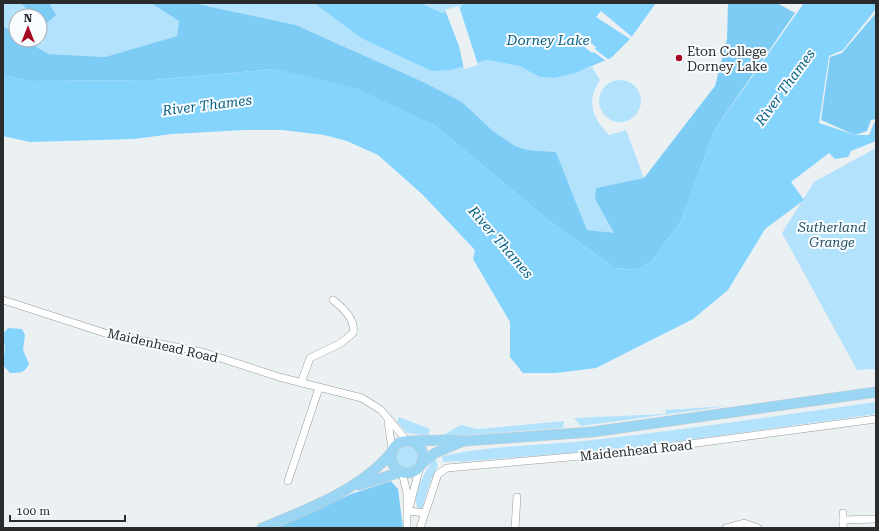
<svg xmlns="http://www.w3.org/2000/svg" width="879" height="531" font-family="'Roboto Serif',serif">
	<rect width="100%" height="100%" fill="#ebf0f3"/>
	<g fill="#b3e2fd">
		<polygon points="3,3 151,3 179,21 177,36 105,57 47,54 25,40 40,40 40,16 16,16 16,34 3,26"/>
		<path d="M193,3H314L361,38L451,70L487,60L519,66L540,77L554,78L592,67L600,80C586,101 592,118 609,135L626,130L644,178L596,188L595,199L615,234L587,230L556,152L528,150L515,146L493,131L462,102L348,48L296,25Z"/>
		<polygon points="421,3 464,3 461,7 442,13"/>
		<circle cx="620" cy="101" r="21"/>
		<polygon points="876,148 876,369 857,370 782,233 814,182"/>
		<path d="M876,402V414L630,448L458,462V461L443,462L442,456C491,445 542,446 593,440C687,429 782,415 876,402Z"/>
		<polygon points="728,406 581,426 574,418 665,414 666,410"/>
		<polygon points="399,417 430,429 428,436 407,433 397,422"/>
		<polygon points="564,421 563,428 468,435 443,435 461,425 478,429"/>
		<circle cx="407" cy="457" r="12"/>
		<path d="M435,458L438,466L431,480L422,508H418C410,497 427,467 435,458Z"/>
	</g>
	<g fill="#7dccf6">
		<polygon points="21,3 49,3 56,15 47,23 42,22 40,16 34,16"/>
		<polygon points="151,3 193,3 296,25 423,82 462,102 493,131 515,146 528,150 556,152 587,230 614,233 595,199 596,188 644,178 715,86 727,39 728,3 777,3 795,13 715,129 681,221 652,261 636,270 615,268 548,220 433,124 275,69 154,80 30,81 3,75 3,26 16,34 16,40 25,40 48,54 105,57 177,36 179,21"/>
		<polygon points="876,13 876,119 871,120 867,131 855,135 821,120 830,57 842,53"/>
		<polygon points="391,481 398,489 403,528 276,528 351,494"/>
	</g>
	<g fill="#84d4fe">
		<polygon points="314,3 421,3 442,13 461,7 464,3 656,3 630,39 611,58 575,73 554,78 540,77 519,66 487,60 451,70 432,71 361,38"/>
		<polygon points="804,3 876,3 876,9 843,50 829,56 819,123 855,135 869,135 874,123 876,122 876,141 851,151 848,157 835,159 829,153 791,182 804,200 765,229 728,290 693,319 596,368 556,373 523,373 510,357 510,322 473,259 475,250 422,194 378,155 347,141 324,135 282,130 245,130 172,134 134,139 30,142 3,136 3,75 30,81 154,80 275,69 356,88 433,124 548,220 615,268 636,270 652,261 681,221 715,129"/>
		<path d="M8,328L22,329L25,335L23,350L29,364C24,373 21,373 10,373L3,365L5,349L3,334Z"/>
	</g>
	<g fill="#ebf0f3">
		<polygon points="459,6 478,65 464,69 459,46 445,10"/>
		<polygon points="601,11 632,37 630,39 596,17"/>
		<polygon points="578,32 596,47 595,49 609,60 606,61 594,52 592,53 573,38"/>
	</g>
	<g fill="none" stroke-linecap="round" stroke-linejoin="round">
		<g stroke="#969b9d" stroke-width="8">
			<g id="minor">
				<polyline points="3,300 108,334 202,352 279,377 362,398 381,410 407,441"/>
				<path d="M301,383L310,358L341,343L353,333C356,320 342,307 333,300"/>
				<polyline points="388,421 392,450"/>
				<polyline points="402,472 407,493 407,528"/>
				<polyline points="288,481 319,388"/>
				<polyline points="410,505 420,466"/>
				<polyline points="408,511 425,513"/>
				<polyline points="843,513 843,528"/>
				<polyline points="843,520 876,519"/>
				<polyline points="420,528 438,474 447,468 638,451 876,419"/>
				<polyline points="515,528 517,497"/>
				<polyline points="726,528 744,523 758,528"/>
			</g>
		</g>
		<g stroke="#ccc" stroke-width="11">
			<g id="primary">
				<circle cx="407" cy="457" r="16"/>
				<polyline points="410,441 445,440 465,441 592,432 876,392"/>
				<polyline points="421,464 435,453 461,442"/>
				<polyline points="359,485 401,472"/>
				<path d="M262,528C306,510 360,490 391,453"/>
			</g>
		</g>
		<use href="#minor" stroke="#fff" stroke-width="7"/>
		<use href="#primary" stroke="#9ad6f3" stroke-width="10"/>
	</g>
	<circle fill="#a40922" stroke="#fafdff" stroke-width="1.5" cx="679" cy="58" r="4"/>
	<g text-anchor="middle" stroke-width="4" stroke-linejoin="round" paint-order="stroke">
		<g font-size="13" fill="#292b2c" stroke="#fafdff" text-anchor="start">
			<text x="687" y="56">Eton College<tspan x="687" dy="15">Dorney Lake</tspan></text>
		</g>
		<g font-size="13" font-style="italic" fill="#255168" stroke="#fafdff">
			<text x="832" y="232">Sutherland<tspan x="832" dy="15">Grange</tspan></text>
		</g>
		<g font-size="13" fill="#292b2c" stroke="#fafdff">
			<text transform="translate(163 345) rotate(13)" y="5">Maidenhead Road</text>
			<text transform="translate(636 450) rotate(-6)" y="5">Maidenhead Road</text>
		</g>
		<g font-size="14" font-style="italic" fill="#096082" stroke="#fafdff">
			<text x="548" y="45">Dorney Lake</text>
			<text transform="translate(785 87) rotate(-54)" y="5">River Thames</text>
			<text transform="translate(207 105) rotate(-7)" y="5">River Thames</text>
			<text transform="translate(501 242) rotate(49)" y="5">River Thames</text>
		</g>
	</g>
	<rect width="879" height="531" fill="none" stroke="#292b2c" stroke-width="8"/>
	<g transform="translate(28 28)"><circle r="19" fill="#fafdff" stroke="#a6a9ab"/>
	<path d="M0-3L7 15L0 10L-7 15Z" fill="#a40922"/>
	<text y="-6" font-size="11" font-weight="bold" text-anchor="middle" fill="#292b2c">N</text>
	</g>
	<path d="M10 515v6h115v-6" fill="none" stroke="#292b2c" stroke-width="2"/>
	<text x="16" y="515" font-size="12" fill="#292b2c" stroke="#fafdff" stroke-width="3" paint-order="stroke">100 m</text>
</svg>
